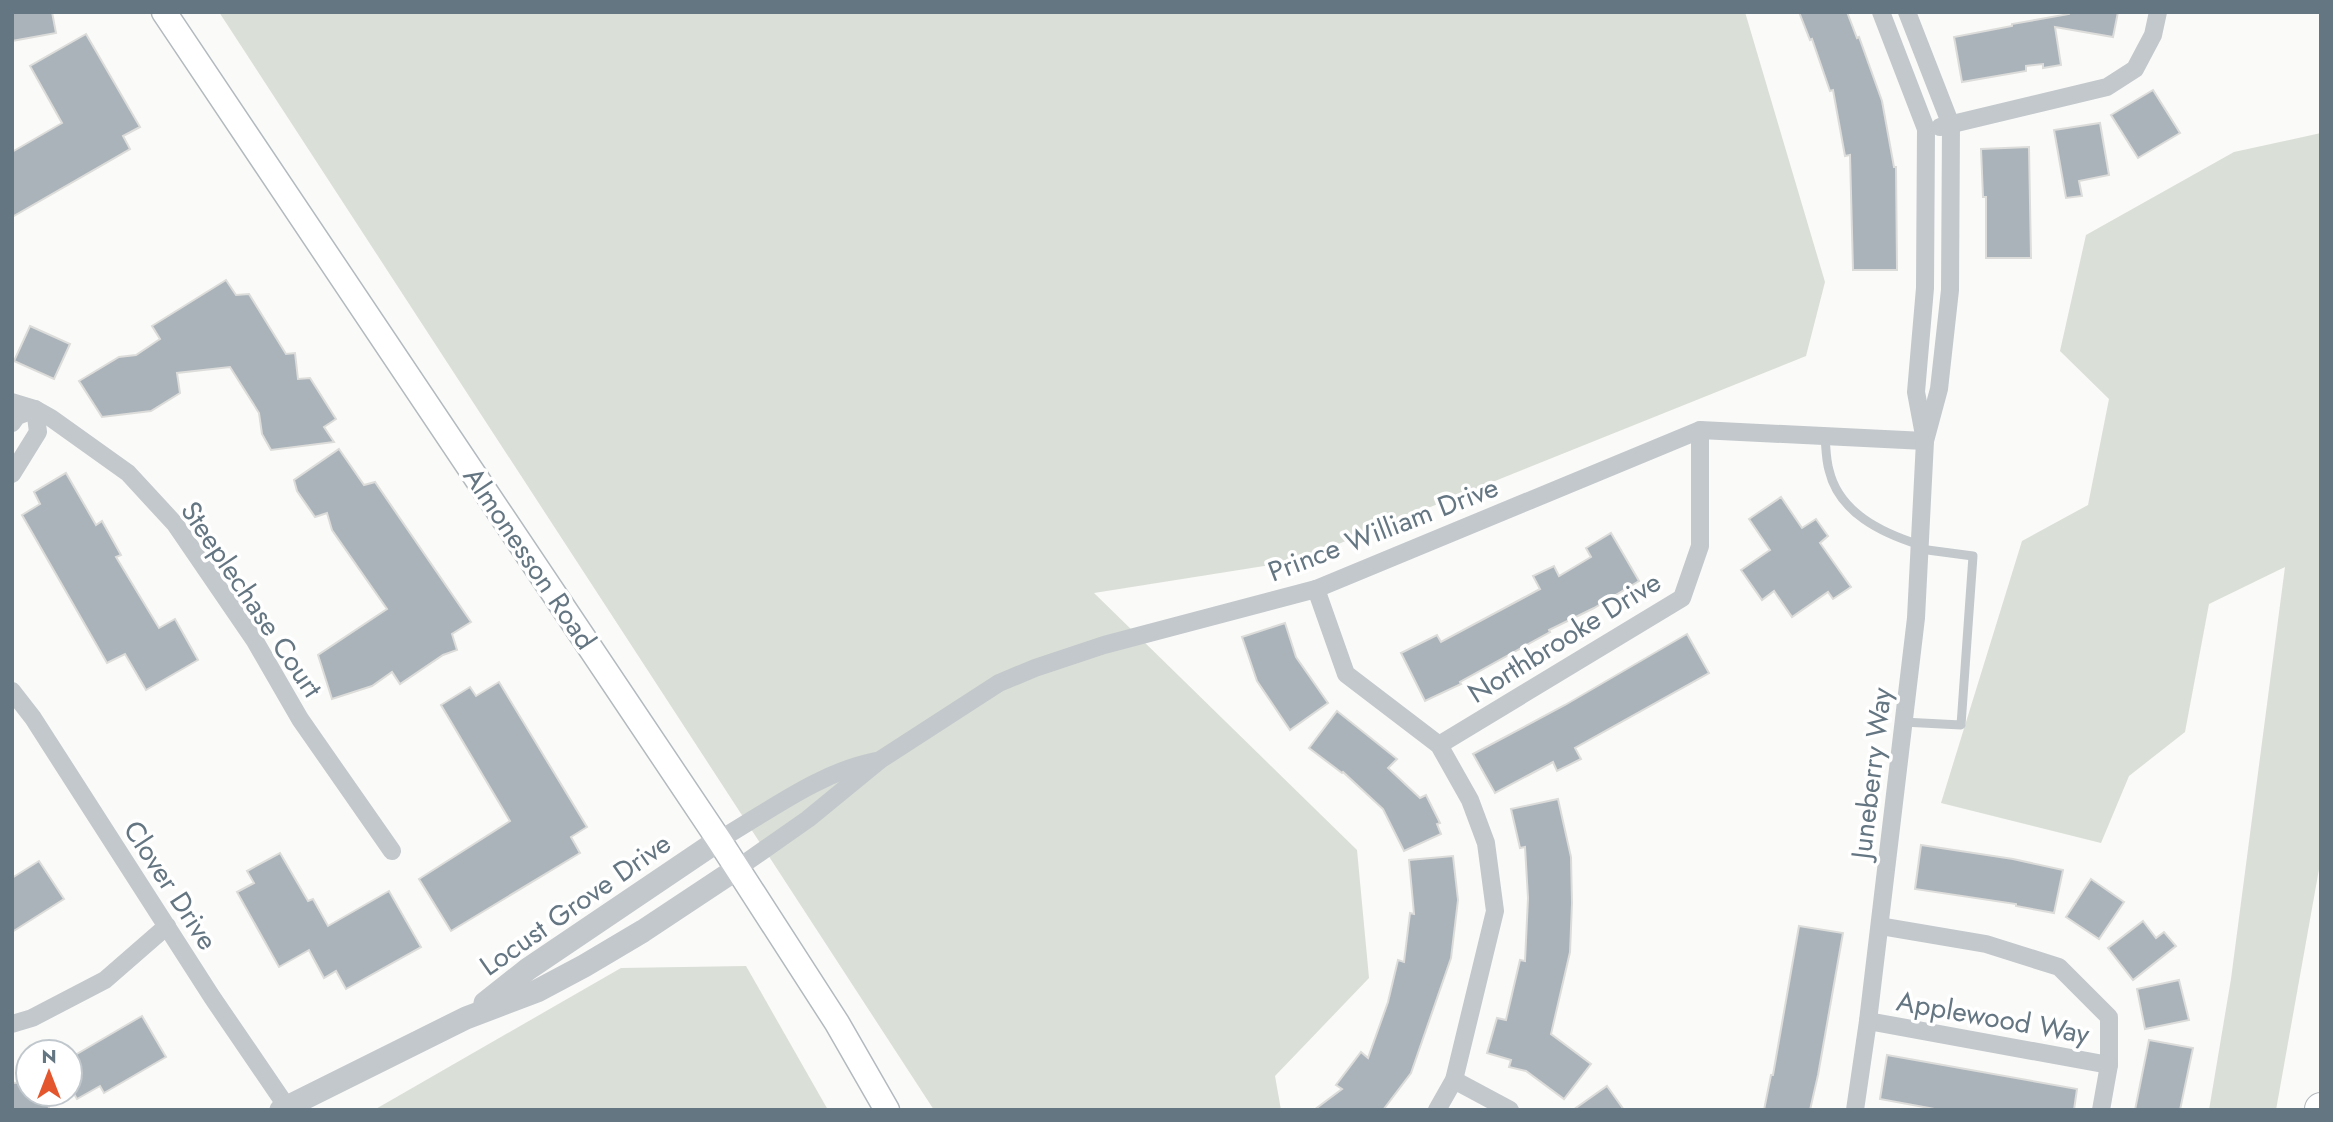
<svg xmlns="http://www.w3.org/2000/svg" width="2333" height="1122" font-family="Jost,sans-serif">
	<rect width="100%" height="100%" fill="#fafaf8"/>
	<g fill="#dadfd7">
		<polygon points="219,12 1745,12 1825,282 1806,356 1296,561 1094,593 1357,850 1369,978 1275,1076 1281,1110 934,1110"/>
		<polygon points="2321,133 2321,858 2276,1110 2209,1110 2231,979 2285,567 2209,604 2185,732 2129,776 2101,843 1941,803 2022,541 2088,505 2109,399 2060,351 2086,235 2234,152"/>
		<polygon points="746,966 828,1110 374,1110 621,968"/>
	</g>
	<g fill="#aab3b9" stroke="#dcdcda" stroke-width="2">
		<polygon points="12,12 52,12 56,33 12,41"/>
		<polygon points="1799,12 1847,12 1857,38 1859,37 1882,101 1894,167 1896,167 1897,270 1853,270 1850,155 1845,156 1833,90 1830,91 1812,39 1810,40"/>
		<polygon points="2069,12 2118,12 2113,37 2055,27 2061,65 2043,68 2043,64 2026,66 2026,71 1962,82 1954,37 2012,26 2012,24 2069,14"/>
		<polygon points="86,34 140,127 123,136 130,149 12,217 12,152 62,123 30,66"/>
		<polygon points="2153,90 2180,133 2138,158 2111,115"/>
		<polygon points="2100,123 2109,175 2079,181 2082,196 2066,198 2054,130"/>
		<polygon points="2029,147 2031,258 1986,258 1986,197 1983,197 1981,149"/>
		<polygon points="226,280 236,295 249,294 286,354 295,353 298,379 310,378 336,419 324,427 334,442 271,450 262,434 259,413 230,367 177,373 180,393 151,411 102,417 79,381 119,357 136,355 160,339 152,326"/>
		<polygon points="30,326 70,344 54,379 14,361"/>
		<polygon points="339,449 364,485 375,482 471,622 452,634 457,650 443,655 400,684 392,672 372,686 332,699 318,655 387,609 332,530 327,513 315,517 297,491 294,480"/>
		<polygon points="66,473 96,525 102,521 121,555 116,557 159,628 175,619 198,660 146,690 125,654 107,663 22,515 40,504 34,492"/>
		<polygon points="1781,497 1802,528 1816,519 1828,536 1820,543 1851,587 1833,599 1828,592 1792,617 1774,591 1762,600 1741,570 1770,550 1749,519"/>
		<polygon points="1611,533 1639,581 1594,608 1549,630 1550,632 1460,682 1461,684 1425,701 1401,653 1437,635 1441,642 1540,589 1533,576 1554,566 1559,576 1591,557 1586,548"/>
		<polygon points="1285,623 1296,657 1328,703 1290,730 1257,681 1242,637"/>
		<polygon points="1687,634 1709,673 1575,748 1581,759 1557,771 1553,762 1495,793 1473,754 1565,705"/>
		<polygon points="499,682 587,827 571,837 580,853 451,931 419,879 510,821 441,705 470,687 476,696"/>
		<polygon points="1337,711 1397,759 1388,768 1420,798 1426,795 1440,823 1437,824 1441,834 1404,851 1383,809 1343,772 1342,773 1309,748"/>
		<polygon points="1558,799 1571,857 1572,903 1570,952 1551,1034 1591,1064 1564,1099 1526,1071 1509,1067 1511,1060 1487,1053 1497,1018 1506,1020 1520,960 1525,961 1528,898 1525,847 1520,848 1511,809"/>
		<polygon points="1921,845 2013,859 2063,870 2054,913 2016,906 2016,904 1915,889"/>
		<polygon points="280,853 308,901 313,899 328,926 389,891 421,947 346,989 336,971 324,978 309,950 279,967 237,892 254,883 247,871"/>
		<polygon points="1453,856 1458,900 1451,958 1411,1073 1383,1110 1314,1110 1342,1089 1336,1085 1361,1052 1368,1058 1388,1002 1398,960 1404,962 1410,913 1414,914 1409,860"/>
		<polygon points="39,861 64,899 12,932 12,878"/>
		<polygon points="2091,879 2124,902 2099,939 2066,917"/>
		<polygon points="2143,921 2156,938 2164,932 2176,946 2133,980 2108,948"/>
		<polygon points="1799,926 1843,933 1818,1075 1810,1110 1764,1110 1771,1075 1773,1075"/>
		<polygon points="2179,980 2189,1020 2145,1029 2137,989"/>
		<polygon points="142,1016 166,1057 104,1093 100,1086 77,1099 70,1087 70,1058"/>
		<polygon points="2149,1040 2193,1048 2180,1110 2135,1110"/>
		<polygon points="1887,1055 2077,1089 2074,1110 1940,1110 1880,1099"/>
		<polygon points="28,1082 28,1094 48,1094 49,1110 12,1110 12,1083"/>
		<polygon points="1607,1086 1624,1110 1573,1110"/>
	</g>
	<g fill="none" stroke-linecap="round" stroke-linejoin="round">
		<g stroke="#b3babf" stroke-width="27">
			<polyline id="secondary" points="164,12 719,840 837,1023 887,1110"/>
		</g>
		<g stroke="#b4b9bd" stroke-width="34">
			<polyline id="motorway" points="2321,1110 2321,1109"/>
		</g>
		<g stroke="#c3c8cc" stroke-width="9">
			<path d="M1825,437C1826,448 1826,460 1829,470C1839,513 1882,533 1920,545"/>
			<polyline points="1903,722 1961,725 1973,556 1920,549"/>
		</g>
		<g stroke="#c3c8cc" stroke-width="18">
			<polyline points="1881,12 1926,129 1925,288 1916,392 1924,435"/>
			<polyline points="1940,127 2107,87 2135,69 2153,35 2158,12"/>
			<polyline points="12,402 35,409 51,418 128,473 175,524 255,641 300,719 392,851"/>
			<polyline points="12,423 17,416 35,409 38,432 12,474"/>
			<polyline points="1316,589 1346,674 1439,745 1470,800 1486,843 1495,911 1454,1080 1437,1110"/>
			<polyline points="12,691 33,718 212,997 287,1107"/>
			<polyline points="1439,745 1682,598 1700,546 1700,430"/>
			<path d="M719,840C769,811 820,772 876,761"/>
			<polyline points="738,868 808,819 880,760 999,683 1035,668 1104,645 1316,589 1700,430 1925,441"/>
			<polyline points="1880,926 1986,944 2059,967 2109,1017 2109,1065 2101,1110"/>
			<polyline points="1868,1021 2109,1065"/>
			<polyline points="12,1024 32,1018 105,980 167,926"/>
			<polyline points="1454,1080 1510,1110"/>
			<polyline points="1855,1110 1868,1021 1916,618 1925,441 1939,389 1950,290 1951,125 1907,12"/>
		</g>
		<g stroke="#c3c8cc" stroke-width="23">
			<polyline points="485,1003 528,969 719,840"/>
			<polyline points="281,1110 466,1018 537,991 584,966 643,931 738,868"/>
		</g>
		<use href="#secondary" stroke="#fff" stroke-width="24"/>
		<use href="#motorway" stroke="#fff" stroke-width="32"/>
	</g>
	<g text-anchor="middle" stroke-width="7" stroke-linejoin="round" paint-order="stroke">
		<g font-size="28" fill="#657683" stroke="#fff">
			<text transform="translate(1383 529) rotate(-21)" y="10">Prince William Drive</text>
			<text transform="translate(530 558) rotate(56)" y="10">Almonesson Road</text>
			<text transform="translate(252 599) rotate(56)" y="10">Steeplechase Court</text>
			<text transform="translate(1564 637) rotate(-32)" y="10">Northbrooke Drive</text>
			<text transform="translate(1871 773) rotate(-83)" y="10">Juneberry Way</text>
			<text transform="translate(171 885) rotate(57)" y="10">Clover Drive</text>
			<text transform="translate(575 904) rotate(-35)" y="10">Locust Grove Drive</text>
			<text transform="translate(1993 1017) rotate(10)" y="10">Applewood Way</text>
		</g>
	</g>
	<rect width="2333" height="1122" fill="none" stroke="#657683" stroke-width="28"/>
	<g transform="translate(49 1073)"><circle r="33" fill="#ffffff" stroke="#c1c8cd" stroke-width="2"/>
	<path d="M0-5L12 26L0 18L-12 26Z" fill="#e4572e"/>
	<text y="-10" font-size="19" font-weight="bold" text-anchor="middle" fill="#657683">N</text>
	</g>
</svg>
